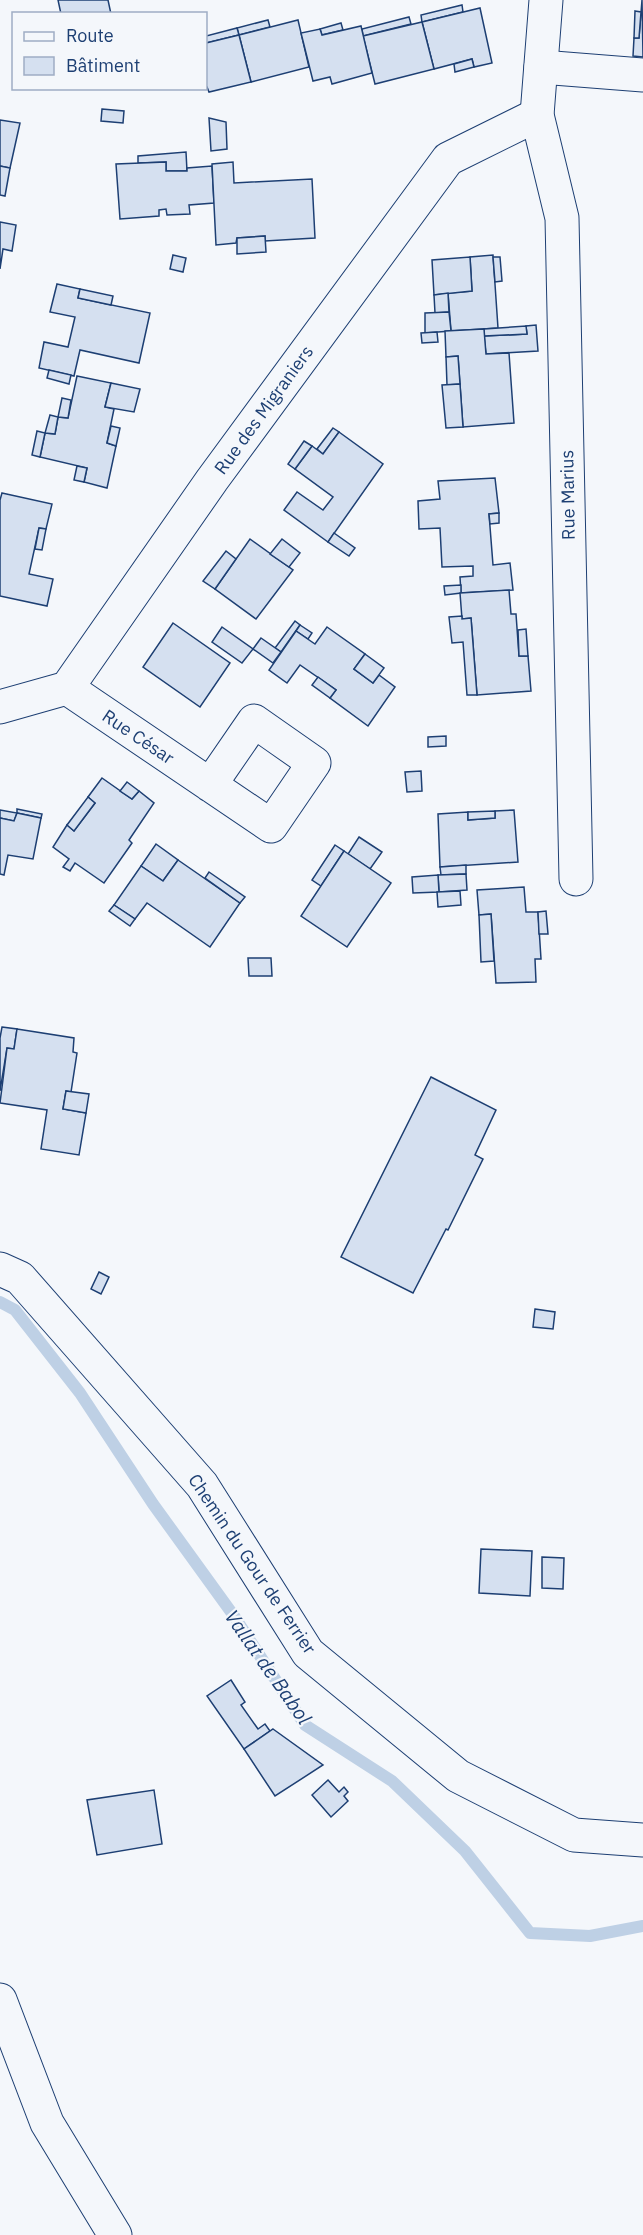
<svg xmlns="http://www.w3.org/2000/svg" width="643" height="2235" font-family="'IBM Plex Sans',sans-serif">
	<rect width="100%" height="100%" fill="#f4f7fb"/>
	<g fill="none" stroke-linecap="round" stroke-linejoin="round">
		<polyline stroke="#bed0e5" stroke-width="12" points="0,1302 15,1310 80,1393 153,1504 234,1616 305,1725 392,1781 465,1851 530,1933 590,1936 643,1926"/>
	</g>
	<g fill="#d5e0f0" stroke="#1d3f73" stroke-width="1.5">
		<polygon points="58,0 108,0 111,14 61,14"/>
		<polygon points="642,0 643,57 633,56 634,38 639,38"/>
		<polygon points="462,5 463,12 422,22 421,15"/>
		<polygon points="480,8 492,63 474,67 472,59 434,69 422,22"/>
		<polygon points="635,11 641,12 639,38 634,38"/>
		<polygon points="409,17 411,24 363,36 362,29"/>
		<polygon points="268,20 270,27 239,35 237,28"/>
		<polygon points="298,20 309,67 251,82 239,35"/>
		<polygon points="422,22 434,69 375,84 363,36"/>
		<polygon points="341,23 343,30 322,35 320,29"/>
		<polygon points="361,26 372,73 332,84 330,77 313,81 301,33 320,29 322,35"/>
		<polygon points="237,28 239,35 206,43 206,36"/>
		<polygon points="239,35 251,82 209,92 207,87 206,87 206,43"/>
		<polygon points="472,59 474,67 455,72 454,64"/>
		<polygon points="102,109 124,111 123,123 101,121"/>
		<polygon points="209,118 226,122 227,149 211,151"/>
		<polygon points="0,120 20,123 10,168 0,166"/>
		<polygon points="186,152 187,171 166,171 166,162 138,163 138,156"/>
		<polygon points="166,162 166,171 187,171 187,168 212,166 214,203 189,205 190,214 167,215 166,209 159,210 159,216 120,219 116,164"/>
		<polygon points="233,162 234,183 312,179 315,238 265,241 265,236 237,238 236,243 216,245 212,164"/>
		<polygon points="0,166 10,168 5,196 0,195"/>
		<polygon points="0,222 16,225 12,251 3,249 0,269"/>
		<polygon points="265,236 266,252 237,254 237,238"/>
		<polygon points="173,255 186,258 183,272 170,269"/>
		<polygon points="493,255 498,328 451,331 448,293 472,291 470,257"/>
		<polygon points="470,257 472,291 434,295 432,260"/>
		<polygon points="493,257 500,257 502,281 495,282"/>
		<polygon points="57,284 80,289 78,298 150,313 139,363 80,350 74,376 39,368 44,342 68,347 75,317 50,312"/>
		<polygon points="80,289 113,296 111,305 78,298"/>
		<polygon points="448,293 449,312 435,313 434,295"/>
		<polygon points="449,312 451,331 425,333 425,313"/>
		<polygon points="536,325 538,351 486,354 484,336 527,334 526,326"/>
		<polygon points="526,326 527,334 484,336 484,329"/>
		<polygon points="484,329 486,354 509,353 514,423 463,427 458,356 446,357 445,331"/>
		<polygon points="437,332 438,342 422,343 421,333"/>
		<polygon points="458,356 460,384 447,385 446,357"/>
		<polygon points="49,370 71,375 69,384 47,378"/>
		<polygon points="77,376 111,383 105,407 114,409 107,443 116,446 107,488 84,482 87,468 40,457 45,433 55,434 58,417 68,418"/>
		<polygon points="111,383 140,389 134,412 105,407"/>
		<polygon points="460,384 463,427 446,428 442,385"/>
		<polygon points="62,398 71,400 68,418 58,417"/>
		<polygon points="50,415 58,417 55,434 45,433"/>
		<polygon points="111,426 120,428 116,446 107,443"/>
		<polygon points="333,428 339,432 323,454 317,449"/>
		<polygon points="37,431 45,433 40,457 32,455"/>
		<polygon points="339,432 383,464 328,542 284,510 297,492 323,510 333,497 295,469 312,446 323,454"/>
		<polygon points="304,441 312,446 295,469 288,464"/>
		<polygon points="77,466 87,468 84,482 74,480"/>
		<polygon points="495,478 499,513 489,514 493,565 510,563 513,590 461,593 460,577 473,576 473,566 442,567 440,528 419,529 418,501 440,499 438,481"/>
		<polygon points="2,493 52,504 46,529 39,528 29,574 53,579 47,606 0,596 0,500"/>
		<polygon points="499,513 499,523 490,524 489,514"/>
		<polygon points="39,528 46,529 42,550 35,549"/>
		<polygon points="334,533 355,548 349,556 328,542"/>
		<polygon points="250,539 293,570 256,619 215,589"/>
		<polygon points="282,539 300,553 289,567 270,554"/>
		<polygon points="226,551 236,559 215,589 203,581"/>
		<polygon points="461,585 461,593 445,595 444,586"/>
		<polygon points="509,590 511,614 516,614 519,656 528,656 531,691 477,695 471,618 462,619 460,593"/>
		<polygon points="462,616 462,619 471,618 477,695 467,695 463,642 452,643 449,617"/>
		<polygon points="295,621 300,625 281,652 275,648"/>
		<polygon points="173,623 230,663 200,707 143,667"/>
		<polygon points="300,625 312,633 308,639 296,631"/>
		<polygon points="222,627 253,649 242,663 212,642"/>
		<polygon points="327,627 365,654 354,669 373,683 379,675 395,687 368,726 330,698 336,690 300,665 287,683 269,670 296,631 315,644"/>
		<polygon points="526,629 528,656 519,656 518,630"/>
		<polygon points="261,638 281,652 273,663 253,649"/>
		<polygon points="365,654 384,668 373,683 354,669"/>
		<polygon points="318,677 336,690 330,698 312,685"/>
		<polygon points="446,736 446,746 428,747 428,737"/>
		<polygon points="421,771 422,791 407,792 405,772"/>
		<polygon points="102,778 132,799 139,791 154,803 129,840 132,843 104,883 75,863 70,871 63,867 69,859 53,847 67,825 74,831 95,803 88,797"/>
		<polygon points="127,782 139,791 132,799 120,791"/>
		<polygon points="88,797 95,803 74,831 67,825"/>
		<polygon points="17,809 42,814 41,818 17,813"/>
		<polygon points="0,810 17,813 14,821 0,818"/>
		<polygon points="514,810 518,862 440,867 438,814 468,812 468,820 495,818 495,811"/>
		<polygon points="495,811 495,818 468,820 468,812"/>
		<polygon points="17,813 41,818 33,859 8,855 4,875 0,874 0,818 14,821"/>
		<polygon points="359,837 382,852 370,869 348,854"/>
		<polygon points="156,844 178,860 163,881 141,866"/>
		<polygon points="335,845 344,851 321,886 312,880"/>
		<polygon points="344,851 391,883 347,947 301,916"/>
		<polygon points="178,860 240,903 210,947 147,903 135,919 114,905 141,866 163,881"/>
		<polygon points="466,865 466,874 441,875 440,867"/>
		<polygon points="209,872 245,897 240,903 205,878"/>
		<polygon points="466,874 467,890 439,892 438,875"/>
		<polygon points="438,875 439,892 413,893 412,877"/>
		<polygon points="524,887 526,912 538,912 541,959 535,959 536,982 496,983 491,914 479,915 477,890"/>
		<polygon points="460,891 461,905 438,907 437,892"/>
		<polygon points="114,905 135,919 130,926 109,911"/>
		<polygon points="546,911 548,934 539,934 538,912"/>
		<polygon points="491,914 494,961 481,962 479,915"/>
		<polygon points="248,958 271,958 272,976 249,976"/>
		<polygon points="2,1027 17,1029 14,1049 7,1048 0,1091 0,1038"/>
		<polygon points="17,1029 74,1038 73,1052 77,1053 71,1092 66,1091 63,1109 86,1113 79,1155 41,1149 47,1110 0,1103 7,1048 14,1049"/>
		<polygon points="431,1077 496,1110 475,1155 483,1159 448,1230 446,1229 413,1293 341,1257"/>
		<polygon points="66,1091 89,1094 86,1113 63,1109"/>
		<polygon points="99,1272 109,1277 101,1294 91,1289"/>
		<polygon points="535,1309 555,1312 553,1329 533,1327"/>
		<polygon points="481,1549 532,1551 530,1596 479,1593"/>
		<polygon points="542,1557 564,1558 563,1589 542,1588"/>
		<polygon points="231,1680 245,1702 241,1705 258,1729 265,1724 270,1731 244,1749 207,1696"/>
		<polygon points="273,1729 323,1765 275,1796 244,1749"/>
		<polygon points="328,1780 339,1792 344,1787 348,1792 344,1796 348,1801 331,1817 312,1795"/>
		<polygon points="154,1790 162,1844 97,1855 87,1800"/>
	</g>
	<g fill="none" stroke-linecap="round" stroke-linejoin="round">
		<g stroke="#1d3f73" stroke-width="35">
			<g id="street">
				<polyline points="546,0 537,115 562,218 576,879"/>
				<polyline points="541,67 643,75"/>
				<polyline points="67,688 271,826 314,763 254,721 210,785"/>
				<polyline points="0,707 67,688 212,480 448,159 537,115"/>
				<polyline points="0,1269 20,1278 202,1485 308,1653 458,1776 574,1835 643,1840"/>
			</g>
		</g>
		<g stroke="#1d3f73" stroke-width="35">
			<polyline id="secondary" points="0,2000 47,2123 115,2235"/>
		</g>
		<use href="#street" stroke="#f4f7fb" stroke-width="33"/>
		<use href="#secondary" stroke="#f4f7fb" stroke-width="33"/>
	</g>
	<g text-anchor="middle" stroke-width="4.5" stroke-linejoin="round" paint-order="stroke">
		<g font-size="18" fill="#1d3f73" stroke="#f4f7fb">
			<text transform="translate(264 410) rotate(-54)" y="6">Rue des Migraniers</text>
			<text transform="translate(568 495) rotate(-91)" y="6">Rue Marius</text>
			<text transform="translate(138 737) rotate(34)" y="6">Rue César</text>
			<text transform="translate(252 1564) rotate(56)" y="6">Chemin du Gour de Ferrier</text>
		</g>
		<g font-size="20" font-style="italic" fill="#1d3f73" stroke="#f4f7fb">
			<text transform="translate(268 1667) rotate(55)" y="7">Vallat de Babol</text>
		</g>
	</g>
	<rect x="12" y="12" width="195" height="78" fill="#f4f7fb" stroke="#9eadc5" stroke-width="1.5"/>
	<rect x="24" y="32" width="30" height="9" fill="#f4f7fb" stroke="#9eadc5" stroke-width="1.5"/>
	<text x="66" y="42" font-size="18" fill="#1d3f73">Route</text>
	<rect x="24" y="57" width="30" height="18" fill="#d5e0f0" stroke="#9eadc5" stroke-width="1.5"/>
	<text x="66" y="72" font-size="18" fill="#1d3f73">Bâtiment</text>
</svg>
